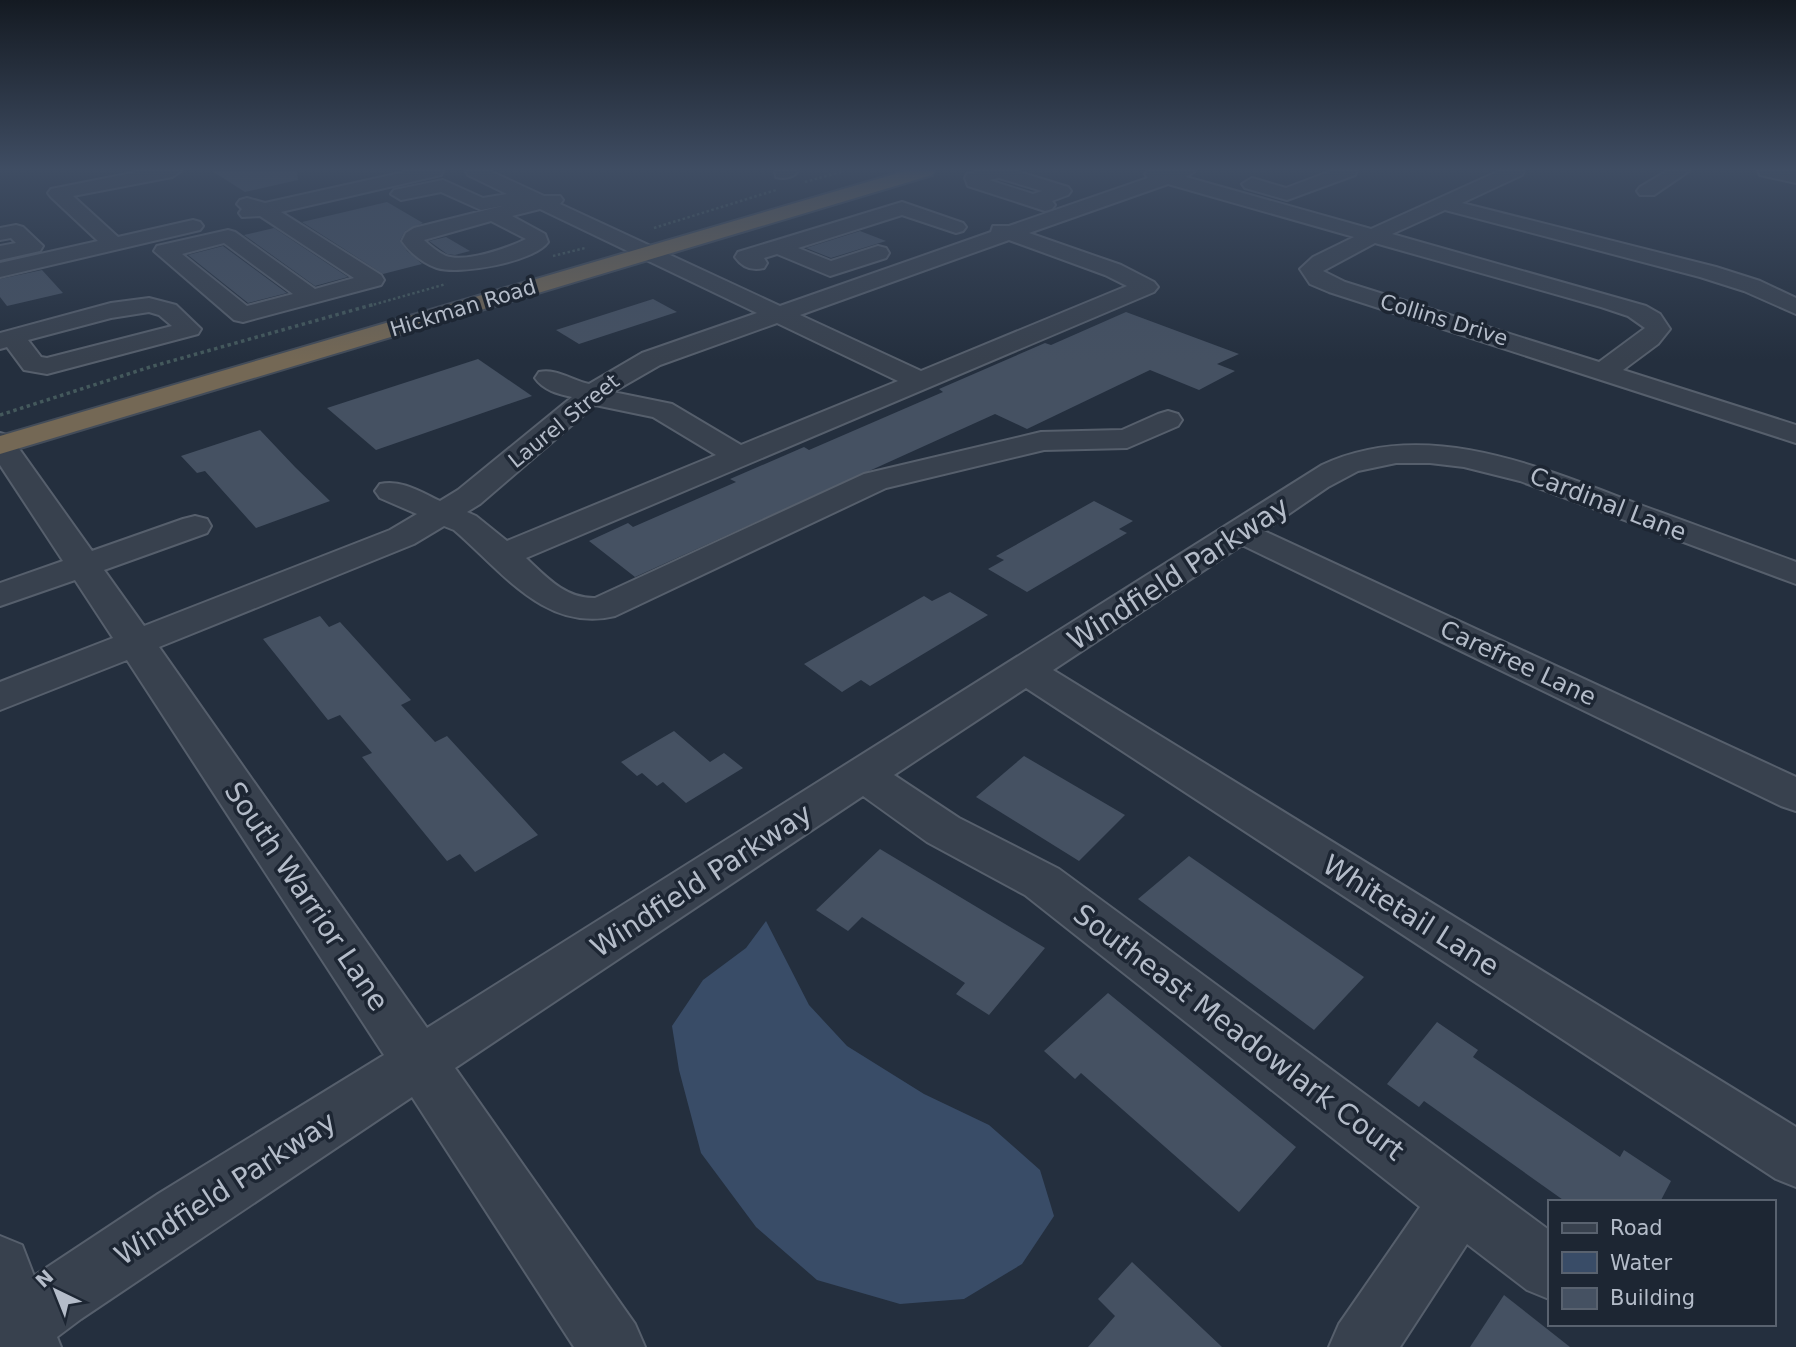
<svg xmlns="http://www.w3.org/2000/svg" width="1796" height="1347" font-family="'DejaVu Sans',sans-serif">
	<rect width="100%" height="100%" fill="#242f3e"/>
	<polygon fill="#394c67" points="766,921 809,1005 847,1046 924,1094 989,1125 1040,1170 1054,1216 1022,1264 964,1299 900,1304 817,1280 756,1227 701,1153 679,1070 672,1026 703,980 746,948"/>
	<g fill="#455162">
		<polygon points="212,171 297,171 298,180 245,192"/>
		<polygon points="387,202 423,223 405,231 400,240 407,251 422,264 383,274 302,222"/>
		<polygon points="274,228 348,277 315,286 244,235"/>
		<polygon points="860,231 886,241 831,258 806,248"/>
		<polygon points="446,237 470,251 455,255 447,254 429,241"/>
		<polygon points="223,246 287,293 248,303 188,255"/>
		<polygon points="42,270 63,293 7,306 0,297 0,279"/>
		<polygon points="653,299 677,312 579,344 556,330"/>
		<polygon points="1126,312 1239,354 1217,364 1235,371 1199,390 1150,370 1027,429 995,414 635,577 589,541 628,523 633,527 736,482 730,479 804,447 809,450 943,392 939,389 1045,343 1051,345"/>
		<polygon points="478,359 532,396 376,450 327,408"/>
		<polygon points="260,430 295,467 330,501 256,528 205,471 197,473 181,456"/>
		<polygon points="1094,501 1133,521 1119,529 1127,533 1027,592 988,569 1004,560 996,556"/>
		<polygon points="950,592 988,615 870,686 861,680 842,692 804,664 924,596 932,601"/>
		<polygon points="320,616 329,627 340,622 411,700 401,705 435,742 447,736 538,835 475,872 460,854 447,861 362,757 372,753 340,715 328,720 263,639"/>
		<polygon points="674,731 710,762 724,753 743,768 686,803 663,782 657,786 642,773 637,776 621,762"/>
		<polygon points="1024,756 1125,815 1079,861 976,797"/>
		<polygon points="880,849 1045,948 989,1015 956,994 965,983 862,917 848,931 816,910"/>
		<polygon points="1189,856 1364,977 1314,1030 1138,899"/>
		<polygon points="1108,993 1296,1147 1239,1212 1081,1073 1075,1079 1044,1051"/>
		<polygon points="1437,1022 1478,1050 1473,1057 1620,1157 1624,1150 1671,1181 1660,1202 1566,1202 1424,1101 1419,1107 1387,1084"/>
		<polygon points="1132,1262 1222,1347 1088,1347 1115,1316 1098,1299"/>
		<polygon points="1504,1295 1570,1347 1470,1347"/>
	</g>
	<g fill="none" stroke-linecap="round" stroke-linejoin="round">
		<g stroke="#565f6c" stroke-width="4">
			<g id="minor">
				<polygon points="142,171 181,171 172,177 73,196 118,237 193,220 200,222 203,226 200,230 0,277 0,263 98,241 51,197 48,193 51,189"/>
				<path d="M409,171H443L441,175L281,212L381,275L384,280L381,285L243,322L234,320L154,251L157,246L228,230L235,232L315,289L354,278L260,216L242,217L239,213L242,209L237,204L240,200L247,198L265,203ZM224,243L293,294L247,306L182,254Z"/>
				<path d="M466,171H490L544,196H560L563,200L560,204L780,306L991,232L993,226H1009L1148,178L1145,174L1147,171H1195L1186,177L1371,229L1499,171H1524L1522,175L1462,203L1716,267L1760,281L1796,298V314L1744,291L1700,277L1445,210L1392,234L1646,306L1660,314L1670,329L1658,344L1623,370L1796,425V443L1329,292L1310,284L1300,269L1313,257L1354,237L1168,184L1029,233L1121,265L1154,282L1158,287L1154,292L526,558C546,577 566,599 595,598L864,474L1041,432L1122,430L1158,414L1168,411L1178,414L1182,420L1178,426L1127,448L1044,450L886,488L615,616C545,633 501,570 454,530L444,526L414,544L159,647L427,1028L1322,465C1425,417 1537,466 1635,503C1689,523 1743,542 1796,562V584L1520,481L1464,467L1430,463H1396L1358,471L1328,487L1264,531L1796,777V811L1781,806L1242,545L1053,670L1796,1127V1187L1776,1179L1026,688L894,775L959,818L1059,869L1549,1230V1299L1527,1290L1467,1244L1400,1347H1329L1339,1324L1420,1207L1025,895L927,842L863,796L455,1068L635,1324L645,1347H574L412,1097L81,1319L57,1337L61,1347H0V1236L22,1245L34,1276L158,1194L384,1055L127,660L0,710V682L113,638L75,580L0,606V583L63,561L0,465V433L10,436L92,551L183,519L195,516L207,519L211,526L207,533L104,570L144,626L390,530L417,514L380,498L375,491L380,484C401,479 421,492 440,501L458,490L572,397C558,394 543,390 535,378L539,372C556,368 571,380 589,384L642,353L757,313L540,209L512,216L545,234L548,242C534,262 460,275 437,268C423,263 410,253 402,241L406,233L414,228L502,206L481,210L441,192L401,200L391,194L394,190L443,180L483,198L507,194L468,175ZM491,221L526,239C508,248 465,263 446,256C438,252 430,246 424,240ZM1009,240L1105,275L1127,286L921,371L800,315ZM1375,243L1601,307L1628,316L1645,328L1599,362L1345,282L1323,271ZM777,323L898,381L741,445L672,404L613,392L660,365ZM595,405L653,417L716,455L507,541L476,516L467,512L480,504Z"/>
				<path d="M775,171H798C793,178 784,179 776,177Z"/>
				<path d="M980,171H1016L1068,187L1071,191L1068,195L1052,201L1055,205L1052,209L1045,211L968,186L965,178L967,174ZM999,178L1042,191L1033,194L989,180Z"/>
				<polygon points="1331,171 1357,171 1355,175 1287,200 1245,188 1242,184 1252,178 1286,188"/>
				<polygon points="1667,171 1689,171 1654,195 1640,195 1637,191 1640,187"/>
				<polygon points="1758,171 1796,171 1796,183 1760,175"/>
				<path d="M902,202L963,223L966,227L963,231L956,233L902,215L798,248L831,261L878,246L886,248L889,253L886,258L830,276L777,254L764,258L767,263L764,268C752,271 742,267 735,257L738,252Z"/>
				<polygon points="16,225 23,227 43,246 40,251 0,260 0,246 16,243 11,238 0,240 0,228"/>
				<path d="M149,298L176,305L201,329L198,334L47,374L24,370L7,347L0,349V333L111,303ZM149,312L159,315L172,326L47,358L41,357L28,340L111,318Z"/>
			</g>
		</g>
		<g stroke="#434c59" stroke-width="4">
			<polygon id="highway" points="905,171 934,171 932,175 0,454 0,436"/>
		</g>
		<g stroke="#44595c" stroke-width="2.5" stroke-dasharray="2.5 2.5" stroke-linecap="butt">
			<polyline points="805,182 844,171"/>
			<polyline points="654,228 776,190"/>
			<polyline points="553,256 585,248"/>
			<polyline points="369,306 446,284"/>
		</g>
		<polyline stroke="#44595c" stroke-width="3.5" stroke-dasharray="3.5 3.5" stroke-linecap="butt" points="0,415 150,367 375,304"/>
		<use href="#minor" fill="#38414e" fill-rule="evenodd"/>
		<use href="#highway" fill="#746855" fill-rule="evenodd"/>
	</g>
	<linearGradient id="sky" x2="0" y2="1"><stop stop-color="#141a22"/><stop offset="0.47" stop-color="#3f4d63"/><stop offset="1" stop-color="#3f4d63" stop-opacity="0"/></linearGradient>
	<rect width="1796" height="360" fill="url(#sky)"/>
	<g text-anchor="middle" stroke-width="7" stroke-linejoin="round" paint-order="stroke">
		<g font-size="21" fill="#b4bcc9" stroke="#1d2633">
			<text transform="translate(463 308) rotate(-17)" y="7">Hickman Road</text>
			<text transform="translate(1444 320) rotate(17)" y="7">Collins Drive</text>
			<text transform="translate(564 421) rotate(-39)" y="7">Laurel Street</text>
		</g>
		<g font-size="24" fill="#b4bcc9" stroke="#1d2633">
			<text transform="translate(1608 504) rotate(21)" y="8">Cardinal Lane</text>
			<text transform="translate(1518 663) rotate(25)" y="8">Carefree Lane</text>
		</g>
		<g font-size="28" fill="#b4bcc9" stroke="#1d2633">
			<text transform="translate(1178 573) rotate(-33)" y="10">Windfield Parkway</text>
			<text transform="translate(701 880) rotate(-33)" y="10">Windfield Parkway</text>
			<text transform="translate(307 896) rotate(56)" y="10">South Warrior Lane</text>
			<text transform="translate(1411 915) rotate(32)" y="10">Whitetail Lane</text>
			<text transform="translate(1239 1032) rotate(37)" y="10">Southeast Meadowlark Court</text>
			<text transform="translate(225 1188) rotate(-33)" y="10">Windfield Parkway</text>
		</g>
	</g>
	<rect x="1548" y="1200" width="228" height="126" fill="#1d2633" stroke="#59626f" stroke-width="2"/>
	<rect x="1562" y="1223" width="35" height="10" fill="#38414e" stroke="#59626f" stroke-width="2"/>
	<text x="1610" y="1235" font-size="21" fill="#b4bcc9">Road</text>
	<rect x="1562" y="1252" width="35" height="21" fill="#394c67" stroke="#59626f" stroke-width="2"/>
	<text x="1610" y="1270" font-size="21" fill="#b4bcc9">Water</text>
	<rect x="1562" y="1288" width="35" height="21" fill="#455162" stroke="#59626f" stroke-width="2"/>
	<text x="1610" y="1305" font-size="21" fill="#b4bcc9">Building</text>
	<g transform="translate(56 1291) rotate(317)" stroke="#1d2633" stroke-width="5" paint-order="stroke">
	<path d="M0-5L12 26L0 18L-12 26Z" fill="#b4bcc9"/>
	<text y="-10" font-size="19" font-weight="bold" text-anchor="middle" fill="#b4bcc9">N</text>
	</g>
</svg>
